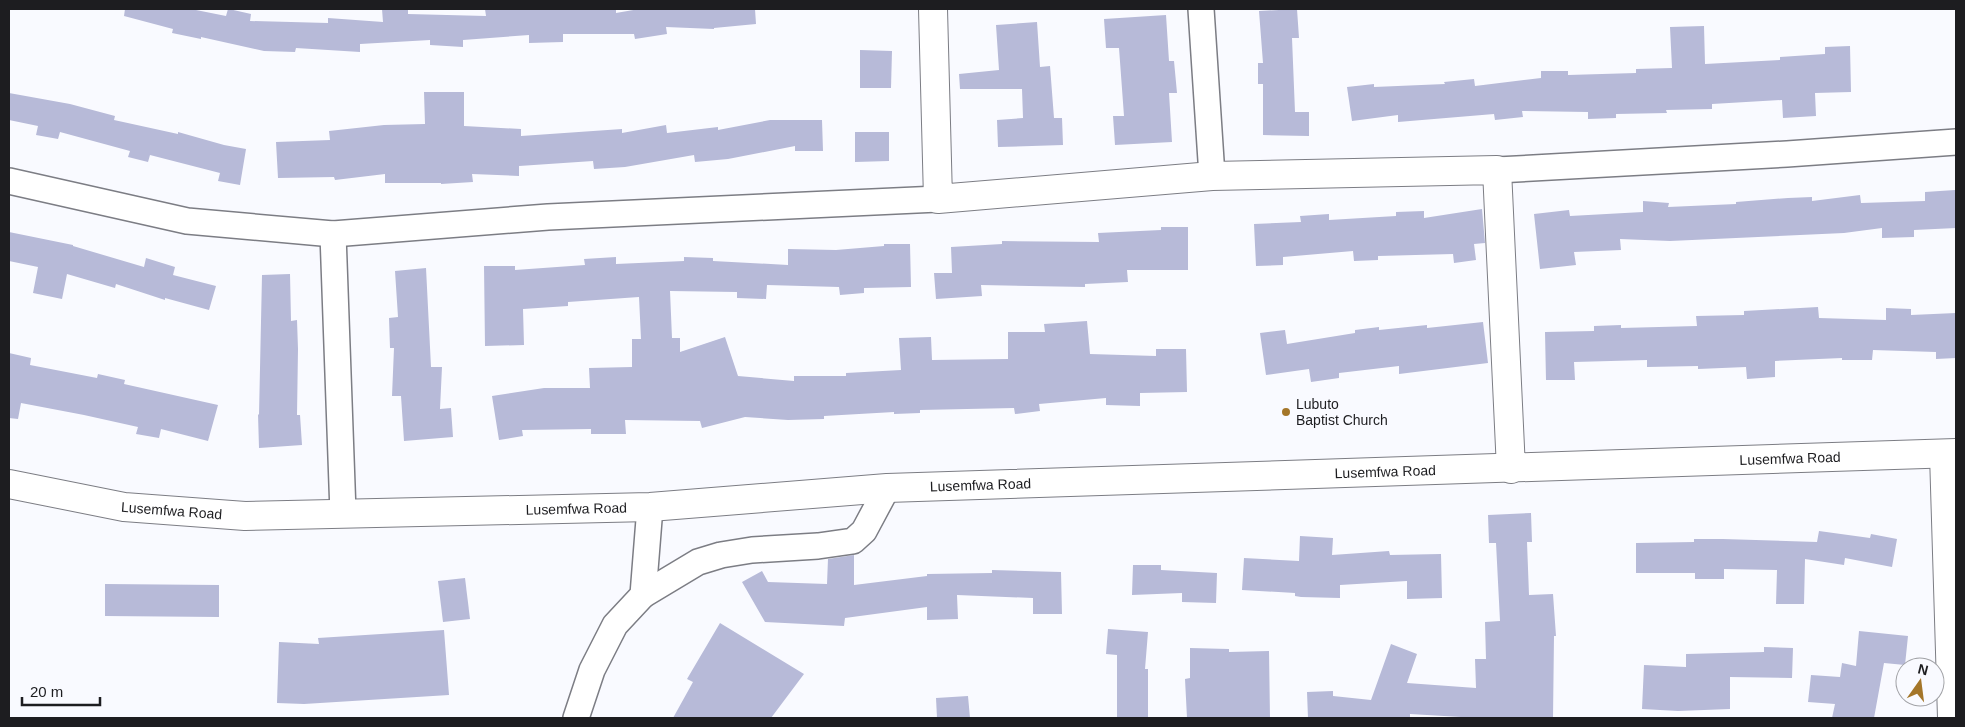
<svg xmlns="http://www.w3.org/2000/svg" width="1965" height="727" font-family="Helvetica,sans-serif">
	<rect width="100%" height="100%" fill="#f9faff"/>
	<g fill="#b7bad8">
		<polygon points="125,9 191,9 226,16 228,9 229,9 251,14 250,21 328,23 328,18 383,22 382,9 408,9 408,14 486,16 485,9 616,9 616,13 639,9 755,9 756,24 714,28 714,29 666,27 667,34 635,39 634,34 563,34 563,42 529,43 529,35 463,40 463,47 430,45 430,40 360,44 360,52 296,48 295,52 264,51 201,37 201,39 172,33 173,29 124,16"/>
		<polygon points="1297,9 1299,38 1292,38 1295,112 1309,112 1309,136 1263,135 1263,84 1258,84 1258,63 1263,63 1259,11"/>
		<polygon points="1166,15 1169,61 1174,61 1177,93 1169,93 1172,142 1115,145 1113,116 1124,116 1119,48 1106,48 1104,19"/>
		<polygon points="1037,22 1040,67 1050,66 1054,118 1062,118 1063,145 998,147 997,120 1023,118 1022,89 960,89 959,74 999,70 996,25"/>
		<polygon points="1704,26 1705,64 1780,60 1780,57 1825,54 1825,47 1850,46 1851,92 1815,93 1816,116 1783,118 1782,100 1712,104 1712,109 1666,110 1667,113 1616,114 1616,118 1588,119 1588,112 1522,111 1523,117 1495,120 1494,114 1398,122 1398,115 1352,121 1347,87 1374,84 1374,87 1445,84 1444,82 1474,79 1475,86 1541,78 1541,71 1568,71 1568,75 1636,73 1636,69 1672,68 1670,27"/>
		<polygon points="860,50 892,51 891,88 860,88"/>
		<polygon points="424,92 464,92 464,126 521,129 521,136 622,129 622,133 666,125 667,133 718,127 718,130 770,120 822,120 823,151 795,151 795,146 728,159 695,162 694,155 625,167 594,169 593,161 519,166 519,176 472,174 473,182 441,184 441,183 385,183 385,174 335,180 334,177 278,178 276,142 330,140 329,131 384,125 425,124"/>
		<polygon points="9,93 70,104 115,116 114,120 178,134 178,132 224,145 246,149 240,185 218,181 220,173 150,155 148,162 128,157 130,151 60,132 58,139 36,135 38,126 9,120"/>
		<polygon points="855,132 889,132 889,161 855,162"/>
		<polygon points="1955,190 1956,228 1914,230 1914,237 1882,238 1882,228 1844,233 1670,241 1620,239 1621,250 1574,252 1576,265 1540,269 1534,214 1569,210 1570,216 1643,212 1643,201 1669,203 1668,207 1736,204 1736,202 1788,198 1812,197 1812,201 1860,195 1861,203 1925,201 1925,192"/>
		<polygon points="1482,209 1485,243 1474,244 1476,260 1454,263 1453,254 1378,256 1378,260 1354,261 1353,251 1283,257 1283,265 1256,266 1254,224 1301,222 1300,216 1329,214 1329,220 1396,216 1396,212 1424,211 1424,218"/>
		<polygon points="1161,227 1188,227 1188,270 1127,270 1128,282 1085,284 1085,287 981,285 982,296 936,299 934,273 952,273 951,247 1002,244 1002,241 1099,242 1098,233 1161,230"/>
		<polygon points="9,232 73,245 73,246 144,267 146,258 175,267 173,275 216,286 209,310 165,298 165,300 116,284 115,288 67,274 62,299 33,293 38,267 9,261"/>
		<polygon points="884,244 910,244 911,287 864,288 864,293 840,295 839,287 767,285 766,299 737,298 737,292 670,291 672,338 680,338 680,352 725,337 738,376 794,381 794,376 846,376 846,373 901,370 899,338 931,337 932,360 1008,359 1008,332 1045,332 1044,324 1087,321 1090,354 1156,356 1156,349 1186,349 1187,392 1140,393 1140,406 1106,405 1106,398 1039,404 1040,411 1015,414 1014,408 920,410 920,413 894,414 894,412 824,416 824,419 788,420 745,417 702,428 700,421 625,420 626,434 591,434 591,429 522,430 523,436 499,440 492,396 544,388 590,388 589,368 632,367 632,339 641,339 639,297 568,302 568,306 523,309 524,345 485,346 484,266 515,266 515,270 585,265 584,259 616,257 616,264 684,261 684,257 713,258 713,261 788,265 788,249 836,250 884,246"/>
		<polygon points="426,268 431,367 442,367 440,409 451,408 453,437 404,441 401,396 392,396 394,348 390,348 389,318 398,317 395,271"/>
		<polygon points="290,274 291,321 297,320 298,349 297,415 300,415 302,445 259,448 258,414 259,415 262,275"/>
		<polygon points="1818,307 1819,318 1886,320 1886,308 1911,309 1911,315 1956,313 1956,358 1936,359 1936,352 1873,350 1872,360 1842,360 1842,358 1775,361 1775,377 1747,379 1746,367 1698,369 1698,366 1647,367 1647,360 1574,362 1575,380 1546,380 1545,332 1594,331 1594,326 1621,325 1621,328 1697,326 1696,316 1744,315 1744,311"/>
		<polygon points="1483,322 1488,363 1399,374 1399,366 1339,373 1339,378 1311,382 1309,369 1266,375 1260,333 1285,330 1287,344 1355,333 1355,330 1379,327 1379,330 1427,325 1427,328"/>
		<polygon points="9,353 31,358 30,365 97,378 98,374 125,380 124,384 218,405 208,441 161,429 159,438 136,434 138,427 84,415 21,403 18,419 9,418"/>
		<polygon points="1531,513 1532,542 1527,542 1529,595 1553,594 1556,636 1554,636 1553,718 1478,718 1410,714 1410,718 1308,718 1307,692 1333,691 1333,696 1371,700 1391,644 1417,654 1407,683 1476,688 1475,659 1486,659 1485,622 1500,621 1496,543 1489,543 1488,515"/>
		<polygon points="1819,531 1870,538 1871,534 1897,539 1892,567 1845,558 1844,565 1805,559 1804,604 1776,604 1777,570 1724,569 1724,579 1695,579 1695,573 1636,573 1636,543 1694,542 1694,539 1723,539 1817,542"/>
		<polygon points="1300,536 1333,538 1332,555 1389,551 1390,555 1441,554 1442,598 1407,599 1407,581 1340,585 1340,598 1301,597 1295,596 1295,593 1242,590 1244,558 1299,561"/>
		<polygon points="854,555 854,585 927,576 927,574 992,573 992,570 1061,572 1062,614 1033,614 1033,598 957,595 958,619 927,620 927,607 845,618 844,626 765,622 742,582 762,571 768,582 827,584 828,559"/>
		<polygon points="1133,565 1161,565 1161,570 1217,573 1216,603 1182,602 1182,593 1132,595"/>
		<polygon points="465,578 470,619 443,622 438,581"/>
		<polygon points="105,584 219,585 219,617 105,616"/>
		<polygon points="720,623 804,674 771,718 673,718 693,682 687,679"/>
		<polygon points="1108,629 1148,632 1145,669 1148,669 1148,718 1117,718 1117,655 1106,654"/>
		<polygon points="444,630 449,695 304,704 277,703 279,642 319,644 318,638"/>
		<polygon points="1859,631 1908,636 1905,665 1884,663 1874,718 1832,718 1835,704 1808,702 1811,675 1840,677 1842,663 1856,666"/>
		<polygon points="1764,647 1793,648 1792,678 1730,677 1730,709 1678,711 1642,709 1644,665 1686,667 1686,654 1764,652"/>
		<polygon points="1190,648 1229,649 1229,652 1269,651 1270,718 1187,718 1185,679 1190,678"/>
		<polygon points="968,696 970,718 937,718 936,698"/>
	</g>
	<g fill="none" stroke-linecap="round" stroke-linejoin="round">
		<g stroke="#7c7d84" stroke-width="28">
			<g id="minor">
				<polyline points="1201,9 1212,176"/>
				<polyline points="1497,170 1787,154 1956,142"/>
				<polyline points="9,181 187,221 333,234 548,217 938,199"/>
				<polyline points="333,234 343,513"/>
				<polyline points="643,595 698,562 721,555 752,550 818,546 853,541 864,531 887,488"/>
				<polyline points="576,718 592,670 615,625 643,595 650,507"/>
			</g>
		</g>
		<g stroke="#7c7d84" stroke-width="30">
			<g id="tertiary">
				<polyline points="933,9 938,199 1212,176 1497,170 1511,469"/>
				<polyline points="1944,454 1952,718"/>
				<path id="s1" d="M9,484L124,507L245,516L650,507L887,488L1956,453"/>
			</g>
		</g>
		<use href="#minor" stroke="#fff" stroke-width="25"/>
		<use href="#tertiary" stroke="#fff" stroke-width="28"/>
	</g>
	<circle fill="#a47629" stroke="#f9faff" stroke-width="2" cx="1286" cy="412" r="5"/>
	<g text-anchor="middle" stroke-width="5" stroke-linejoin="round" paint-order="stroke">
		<g font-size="14" fill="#1d1d20" stroke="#f9faff" text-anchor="start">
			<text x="1296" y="409">Lubuto<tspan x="1296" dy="16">Baptist Church</tspan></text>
		</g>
		<g font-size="14" fill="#1d1d20" stroke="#f9faff">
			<text dy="5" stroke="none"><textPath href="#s1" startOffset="1785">Lusemfwa Road</textPath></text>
			<text dy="5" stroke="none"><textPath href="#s1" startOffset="1380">Lusemfwa Road</textPath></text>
			<text dy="5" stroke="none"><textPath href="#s1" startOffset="975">Lusemfwa Road</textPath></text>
			<text dy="5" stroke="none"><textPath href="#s1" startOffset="570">Lusemfwa Road</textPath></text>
			<text dy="5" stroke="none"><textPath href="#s1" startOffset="165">Lusemfwa Road</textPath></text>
		</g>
	</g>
	<rect width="1965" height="727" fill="none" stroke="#1d1d20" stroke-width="20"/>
	<g transform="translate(1920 682) rotate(14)"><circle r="24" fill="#f9faff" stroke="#a1a2a6"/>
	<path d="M0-4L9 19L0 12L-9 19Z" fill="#a47629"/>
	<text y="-8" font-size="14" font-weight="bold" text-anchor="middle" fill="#1d1d20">N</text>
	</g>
	<path d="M22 697v8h78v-8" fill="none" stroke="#1d1d20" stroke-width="2.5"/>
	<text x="30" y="697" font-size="15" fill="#1d1d20" stroke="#f9faff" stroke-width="4" paint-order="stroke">20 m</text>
</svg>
